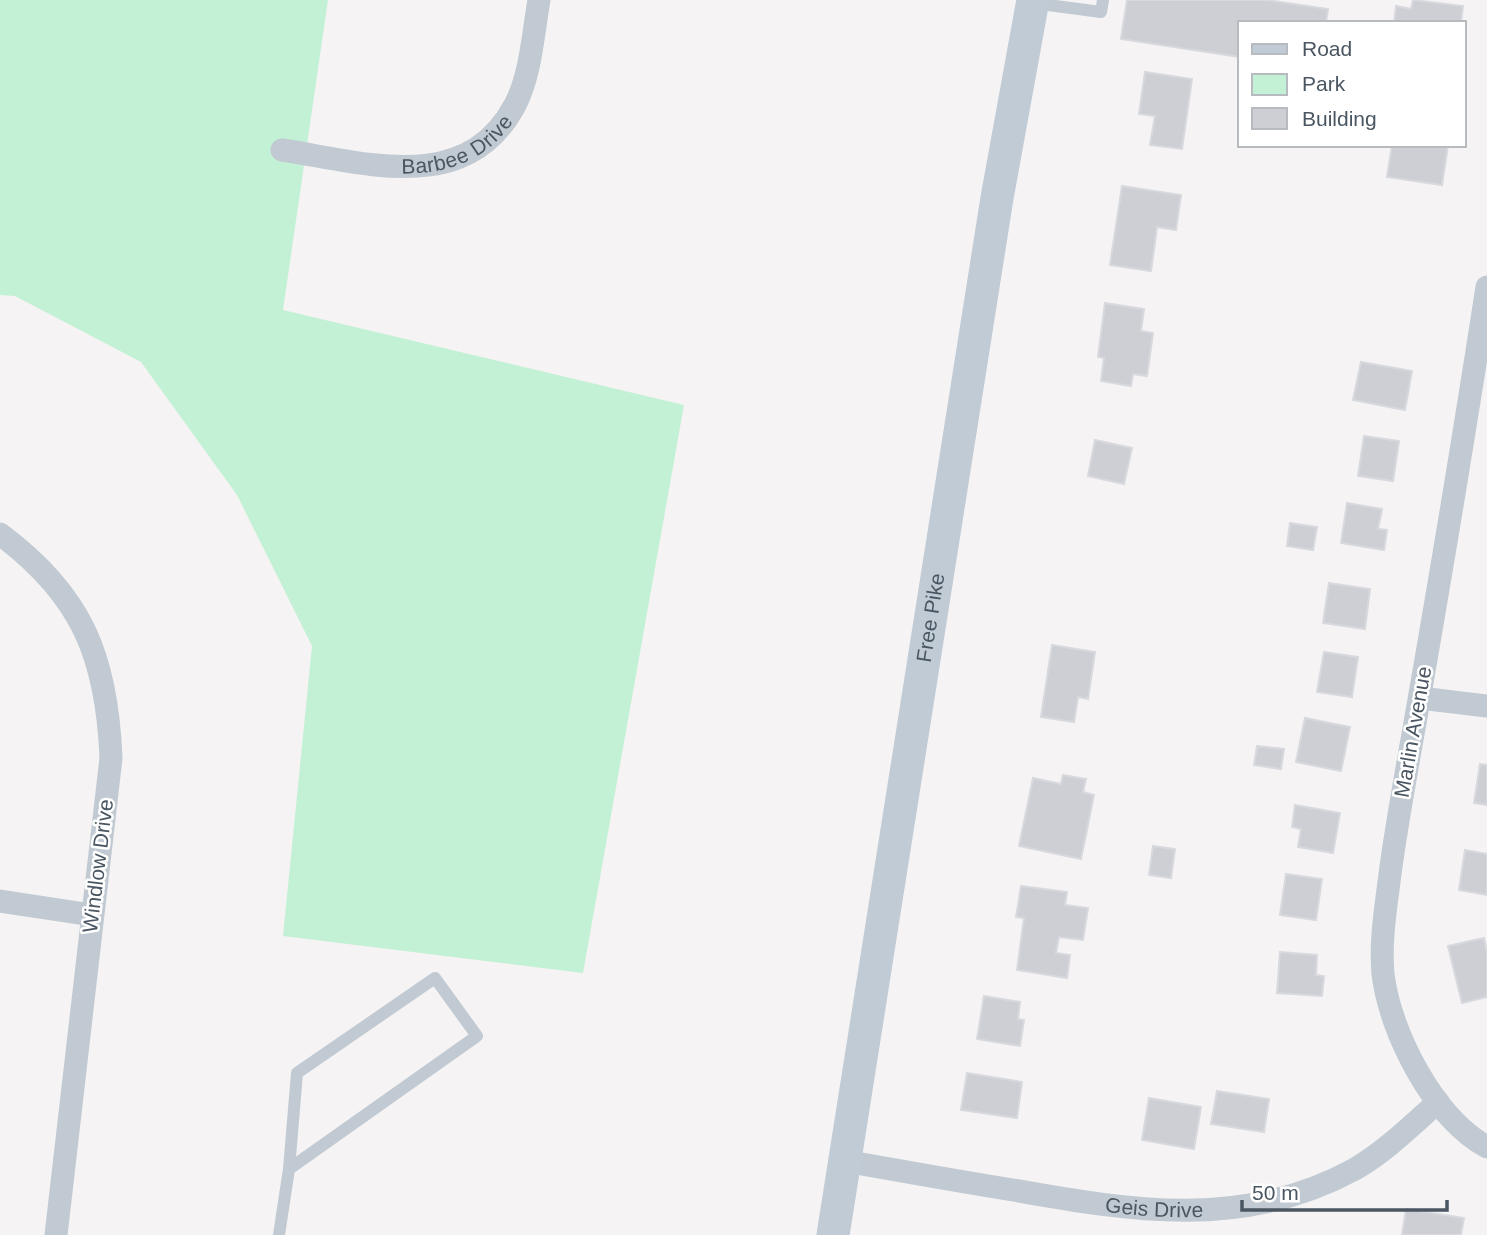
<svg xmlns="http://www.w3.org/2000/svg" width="1487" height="1235" font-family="Helvetica,sans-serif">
	<rect width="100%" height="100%" fill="#f5f3f3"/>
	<polygon fill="#c3f1d5" points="0,0 328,0 283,310 684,405 583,973 283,936 312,646 237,495 141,362 15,296 0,295"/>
	<g fill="#cdcfd5" stroke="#d7d9de" stroke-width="2">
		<polygon points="1127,0 1267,0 1328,9 1326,23 1240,23 1240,57 1121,39"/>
		<polygon points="1413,0 1463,6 1461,23 1394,23 1396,6 1411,9"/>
		<polygon points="1145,72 1192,79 1182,149 1150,145 1155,116 1139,114"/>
		<polygon points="1392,145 1410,147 1410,145 1448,145 1442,185 1387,177"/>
		<polygon points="1122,186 1181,195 1176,230 1157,227 1151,271 1110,265"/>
		<polygon points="1105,303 1144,309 1141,331 1153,333 1147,376 1133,374 1131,386 1101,381 1104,358 1098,357"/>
		<polygon points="1361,362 1412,371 1405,410 1353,400"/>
		<polygon points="1364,436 1399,441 1393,481 1358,476"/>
		<polygon points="1095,440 1132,448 1124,484 1088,476"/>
		<polygon points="1347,503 1382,509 1378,529 1387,530 1384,550 1341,543"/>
		<polygon points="1290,523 1317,527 1313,550 1287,546"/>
		<polygon points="1329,583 1370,589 1365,629 1323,623"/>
		<polygon points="1052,645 1095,652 1088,699 1078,697 1074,722 1041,717"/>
		<polygon points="1324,652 1358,657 1352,697 1317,692"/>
		<polygon points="1305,718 1350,727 1341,771 1296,762"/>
		<polygon points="1257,746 1284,749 1281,769 1254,765"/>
		<polygon points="1480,764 1487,765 1487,805 1474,803"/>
		<polygon points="1063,775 1086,779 1083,792 1094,795 1081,859 1019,846 1033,778 1061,784"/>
		<polygon points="1295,805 1340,813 1333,853 1298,847 1301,829 1292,827"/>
		<polygon points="1153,846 1175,849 1171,878 1149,875"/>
		<polygon points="1465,850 1487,854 1487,895 1459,890"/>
		<polygon points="1286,874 1322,879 1316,920 1280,915"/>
		<polygon points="1021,886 1067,892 1065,905 1088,908 1083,940 1059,937 1056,953 1070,955 1067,978 1017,970 1024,918 1016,917"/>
		<polygon points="1484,938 1487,952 1487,997 1462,1003 1448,946"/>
		<polygon points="1280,952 1317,955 1316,975 1324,976 1322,996 1277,993"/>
		<polygon points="984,996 1020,1002 1018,1019 1024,1020 1020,1046 977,1039"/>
		<polygon points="967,1073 1022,1082 1017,1118 961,1110"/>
		<polygon points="1217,1091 1269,1099 1264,1132 1211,1124"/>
		<polygon points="1149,1098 1201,1107 1194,1149 1142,1140"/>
		<polygon points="1406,1209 1464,1218 1461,1235 1402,1235"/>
	</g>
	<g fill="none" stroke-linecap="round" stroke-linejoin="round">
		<g stroke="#c1cad2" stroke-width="12">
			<polyline points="1033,3 1101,12 1103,0"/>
			<polyline points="279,1235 289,1169 297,1073 435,978 477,1036 289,1169"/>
		</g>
		<g stroke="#c1cad2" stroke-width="23">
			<path id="s1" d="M282,150C363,162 466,197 515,105C531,74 533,34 539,0"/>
			<path d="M1487,287C1465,430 1441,574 1416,717C1407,769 1397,821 1390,874C1386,907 1380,940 1383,974C1390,1033 1434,1118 1487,1147"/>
			<path d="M0,534C82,595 107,657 111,758L56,1235"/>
			<polyline points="1420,698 1487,706"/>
			<polyline points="0,901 92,915"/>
			<path id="s2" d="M845,1161C901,1171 957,1181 1013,1190C1131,1211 1244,1230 1355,1169C1386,1151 1411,1126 1438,1102"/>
		</g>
		<path stroke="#c1cbd6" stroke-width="33" id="s3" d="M833,1235L997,198L1033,0"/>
	</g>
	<g text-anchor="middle" stroke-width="5" stroke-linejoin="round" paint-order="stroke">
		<g font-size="21" fill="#4a5661" stroke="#fff">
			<text dy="7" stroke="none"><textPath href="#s1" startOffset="182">Barbee Drive</textPath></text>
			<text dy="7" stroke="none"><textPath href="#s3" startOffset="625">Free Pike</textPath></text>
			<text transform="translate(1413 732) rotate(-80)" y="7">Marlin Avenue</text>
			<text transform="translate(98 866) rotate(-83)" y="7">Windlow Drive</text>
			<text dy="7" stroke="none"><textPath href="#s2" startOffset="313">Geis Drive</textPath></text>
		</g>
	</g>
	<rect x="1238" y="21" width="228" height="126" fill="#ffffff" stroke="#b7bbc0" stroke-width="2"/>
	<rect x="1252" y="44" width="35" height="10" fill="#c1cbd6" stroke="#b7bbc0" stroke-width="2"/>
	<text x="1302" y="56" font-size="21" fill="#4a5661">Road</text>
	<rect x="1252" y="74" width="35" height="21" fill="#c3f1d5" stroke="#b7bbc0" stroke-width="2"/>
	<text x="1302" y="91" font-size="21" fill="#4a5661">Park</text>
	<rect x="1252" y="108" width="35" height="21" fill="#cdcfd5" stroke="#b7bbc0" stroke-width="2"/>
	<text x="1302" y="126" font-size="21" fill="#4a5661">Building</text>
	<path d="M1242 1200v10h205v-10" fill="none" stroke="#4a5661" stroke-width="3.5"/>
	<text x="1252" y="1200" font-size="21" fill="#4a5661" stroke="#ffffff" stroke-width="5" paint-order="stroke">50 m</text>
</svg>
